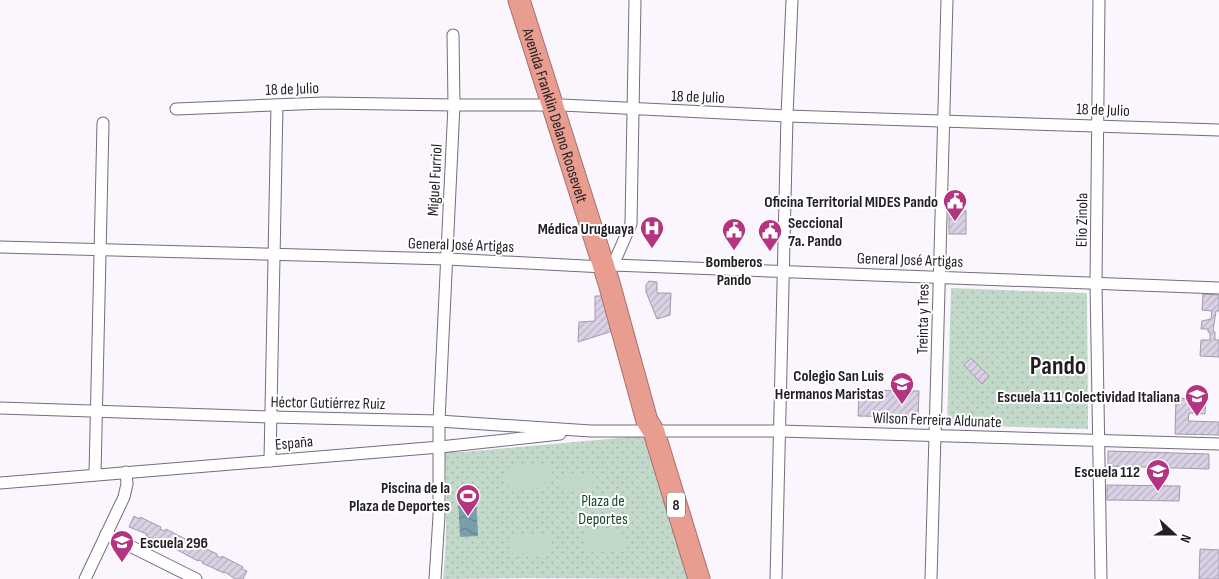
<svg xmlns="http://www.w3.org/2000/svg" width="1219" height="579" font-family="'Sofia Sans Condensed',sans-serif">
	<defs>
		<pattern id="grass-dots" width="8" height="8" patternUnits="userSpaceOnUse" patternTransform="scale(1.25)"><rect width="8" height="8" fill="#c2d9ca"/><path d="M2 2h.1M6 6h.1" fill="none" stroke="#a6baad" stroke-width="1.8" stroke-linecap="round"/></pattern>
		<pattern id="water-waves" width="16" height="10" patternUnits="userSpaceOnUse" patternTransform="scale(1.25)"><rect width="16" height="10" fill="#7a9fac"/><path d="M0 5q4-4 8 0t8 0" fill="none" stroke="#64818c"/></pattern>
		<pattern id="building-hatch" width="6" height="6" patternUnits="userSpaceOnUse" patternTransform="scale(1.25)"><rect width="6" height="6" fill="#dad1e5"/><path d="M-1 1l2-2M0 6l6-6M5 7l2-2" fill="none" stroke="#bbb3c4"/></pattern>
	</defs>
	<rect width="100%" height="100%" fill="#fbf6fe"/>
	<g fill="url(#grass-dots)">
		<polygon points="951,288 1087,293 1088,429 947,425"/>
		<path d="M652,435L695,579L527,578L443,579C447,537 447,495 445,452H462Z"/>
	</g>
	<g fill="#c2d9ca">
		<polygon points="549,464 551,487 508,491 506,468"/>
		<polygon points="593,474 593,491 562,492 560,475"/>
		<polygon points="585,531 622,531 624,549 585,551"/>
		<polygon points="549,536 549,554 510,553 509,537"/>
	</g>
	<polygon fill="url(#water-waves)" points="476,497 478,536 460,537 458,498"/>
	<g fill="url(#building-hatch)" stroke="#a199ac">
		<rect x="949" y="211" width="17" height="23"/>
		<polygon points="649,281 657,282 657,293 671,293 670,315 657,319 646,292 646,285"/>
		<polygon points="1203,294 1219,295 1219,311 1216,311 1213,331 1215,332 1215,340 1219,340 1219,357 1200,356 1201,340 1210,340 1210,332 1208,332 1208,329 1201,329 1202,321 1211,319 1212,311 1202,310"/>
		<polygon points="595,296 605,296 616,330 578,342 579,322 595,321"/>
		<polygon points="971,358 989,376 982,384 964,365"/>
		<polygon points="867,390 919,391 918,419 908,419 908,417 858,416 859,394 866,395"/>
		<polygon points="1176,398 1206,399 1205,414 1189,413 1188,421 1219,422 1219,435 1175,434"/>
		<polygon points="1108,451 1209,454 1209,469 1108,466"/>
		<polygon points="1107,485 1180,486 1179,501 1107,500"/>
		<polygon points="134,516 139,519 140,517 161,527 160,529 165,531 166,529 187,540 186,542 195,546 196,544 217,554 217,556 221,558 222,556 243,567 242,569 247,571 243,579 235,579 225,572 224,573 202,563 203,562 199,560 198,561 168,545 168,546 146,536 147,534 129,527"/>
		<polygon points="1200,549 1219,550 1219,579 1199,579"/>
	</g>
	<g fill="none" stroke-linecap="round" stroke-linejoin="round">
		<g stroke="#766b7c" stroke-width="13">
			<g id="street">
				<polyline points="1099,0 1096,283 1101,579"/>
				<polyline points="176,109 324,103 454,105 562,105 787,116 1219,130"/>
				<polyline points="0,247 447,259 604,267 613,265 1219,288"/>
				<polyline points="613,265 631,224 635,0"/>
				<polyline points="0,408 271,417 439,421 591,431 780,431 1219,444"/>
				<polyline points="270,461 277,105"/>
				<polyline points="95,474 103,123"/>
				<polyline points="0,483 440,447 560,434"/>
				<polyline points="106,534 196,579"/>
				<polyline points="85,579 124,497 127,484 126,472"/>
				<polyline points="435,579 439,516 439,421 454,105 453,35"/>
				<polyline points="776,579 787,116 792,0"/>
				<polyline points="931,579 947,0"/>
			</g>
		</g>
		<g stroke="#a3716b" stroke-width="23">
			<g id="highway">
				<path id="s1" d="M519,0L609,283L647,421L654,432L699,579"/>
			</g>
		</g>
		<use href="#street" stroke="#fff" stroke-width="11"/>
		<use href="#highway" stroke="#e99d91" stroke-width="21"/>
	</g>
	<defs>
		<g id="civic-pin" transform="scale(1.25)"><path d="M0 17L-7.5 6A9.5 9.5 0 1 1 7.5 6Z" fill="#b43480" stroke="#fff"/><path d="M-.6-6.5H3V-4.5H.6V-3L4-1V1h2V6H-6V1h2V-1L-.6-3ZM-1.2 2.5V6h2.4V2.5Z" fill="#fff"/></g>
		<g id="hospital-pin" transform="scale(1.25)"><path d="M0 17L-7.5 6A9.5 9.5 0 1 1 7.5 6Z" fill="#b43480" stroke="#fff"/><path d="M-5-5h3v3.5h4V-5h3V5h-3V1.5h-4V5h-3Z" fill="#fff"/></g>
		<g id="school-pin" transform="scale(1.25)"><path d="M0 17L-7.5 6A9.5 9.5 0 1 1 7.5 6Z" fill="#b43480" stroke="#fff"/><path d="M0-5L7-2L0 1L-7-2ZM-4 1L0 2.5L4 1V4Q0 6-4 4Z" fill="#fff"/></g>
		<g id="stadium-pin" transform="scale(1.25)"><path d="M0 17L-7.5 6A9.5 9.5 0 1 1 7.5 6Z" fill="#b43480" stroke="#fff"/><path d="M0-5a6.5 5 0 1 0 0 10a6.5 5 0 1 0 0-10ZM-3.5-1.8h7v3.6h-7Z" fill="#fff"/></g>
	</defs>
	<g fill-rule="evenodd">
		<use href="#civic-pin" x="955" y="201"/>
		<use href="#hospital-pin" x="652" y="228"/>
		<use href="#civic-pin" x="734" y="230"/>
		<use href="#civic-pin" x="770" y="231"/>
		<use href="#school-pin" x="902" y="384"/>
		<use href="#school-pin" x="1197" y="396"/>
		<use href="#school-pin" x="1158" y="471"/>
		<use href="#stadium-pin" x="468" y="496"/>
		<use href="#school-pin" x="122" y="542"/>
	</g>
	<g text-anchor="middle" stroke-width="4" stroke-linejoin="round" paint-order="stroke">
		<rect fill="#fff" stroke="#646266" stroke-width="1" x="667" y="492.5" width="18" height="25" rx="4"/>
		<g font-size="15" font-weight="bold" fill="#221e24">
			<text x="676" y="510">8</text>
		</g>
		<g font-size="16" fill="#221e24" stroke="#fff">
			<text transform="translate(292 88) rotate(-2)" y="6">18 de Julio</text>
			<text transform="translate(698 96) rotate(2)" y="6">18 de Julio</text>
			<text transform="translate(1103 109) rotate(2)" y="6">18 de Julio</text>
			<text dy="6" stroke="none"><textPath href="#s1" startOffset="121">Avenida Franklin Delano Roosevelt</textPath></text>
			<text transform="translate(434 180) rotate(-87)" y="6">Miguel Furriol</text>
			<text transform="translate(1081 220) rotate(-89)" y="6">Elio Zinola</text>
			<text transform="translate(461 244) rotate(2)" y="6">General José Artigas</text>
			<text transform="translate(910 259) rotate(2)" y="6">General José Artigas</text>
			<text transform="translate(922 319) rotate(-89)" y="6">Treinta y Tres</text>
			<text transform="translate(328 402) rotate(1)" y="6">Héctor Gutiérrez Ruiz</text>
			<text transform="translate(937 419) rotate(2)" y="6">Wilson Ferreira Aldunate</text>
			<text transform="translate(294 442) rotate(-5)" y="6">España</text>
		</g>
		<g font-size="16" font-weight="bold" fill="#221e24" stroke="#fff" text-anchor="end">
			<text x="938" y="207">Oficina Territorial MIDES Pando</text>
			<text x="788" y="228" text-anchor="start">Seccional<tspan x="788" dy="18">7a. Pando</tspan></text>
			<text x="634" y="234">Médica Uruguaya</text>
			<text x="734" y="267" text-anchor="middle">Bomberos<tspan x="734" dy="18">Pando</tspan></text>
			<text x="884" y="381">Colegio San Luis<tspan x="884" dy="18">Hermanos Maristas</tspan></text>
			<text x="1180" y="402">Escuela 111 Colectividad Italiana</text>
			<text x="1140" y="477">Escuela 112</text>
			<text x="450" y="493">Piscina de la<tspan x="450" dy="18">Plaza de Deportes</tspan></text>
			<text x="140" y="548" text-anchor="start">Escuela 296</text>
		</g>
		<g font-size="16" fill="#154a2d" stroke="#fff">
			<text x="603" y="506">Plaza de<tspan x="603" dy="18">Deportes</tspan></text>
		</g>
		<g font-size="26" font-weight="bold" fill="#221e24" stroke="#fff">
			<text x="1058" y="374">Pando</text>
		</g>
	</g>
	<g transform="translate(1174 534) rotate(111)" stroke="#ffffff" stroke-width="4" paint-order="stroke">
	<path d="M0-4L9 19L0 12L-9 19Z" fill="#221e24"/>
	<text y="-8" font-size="14" font-weight="bold" text-anchor="middle" fill="#221e24">N</text>
	</g>
</svg>
